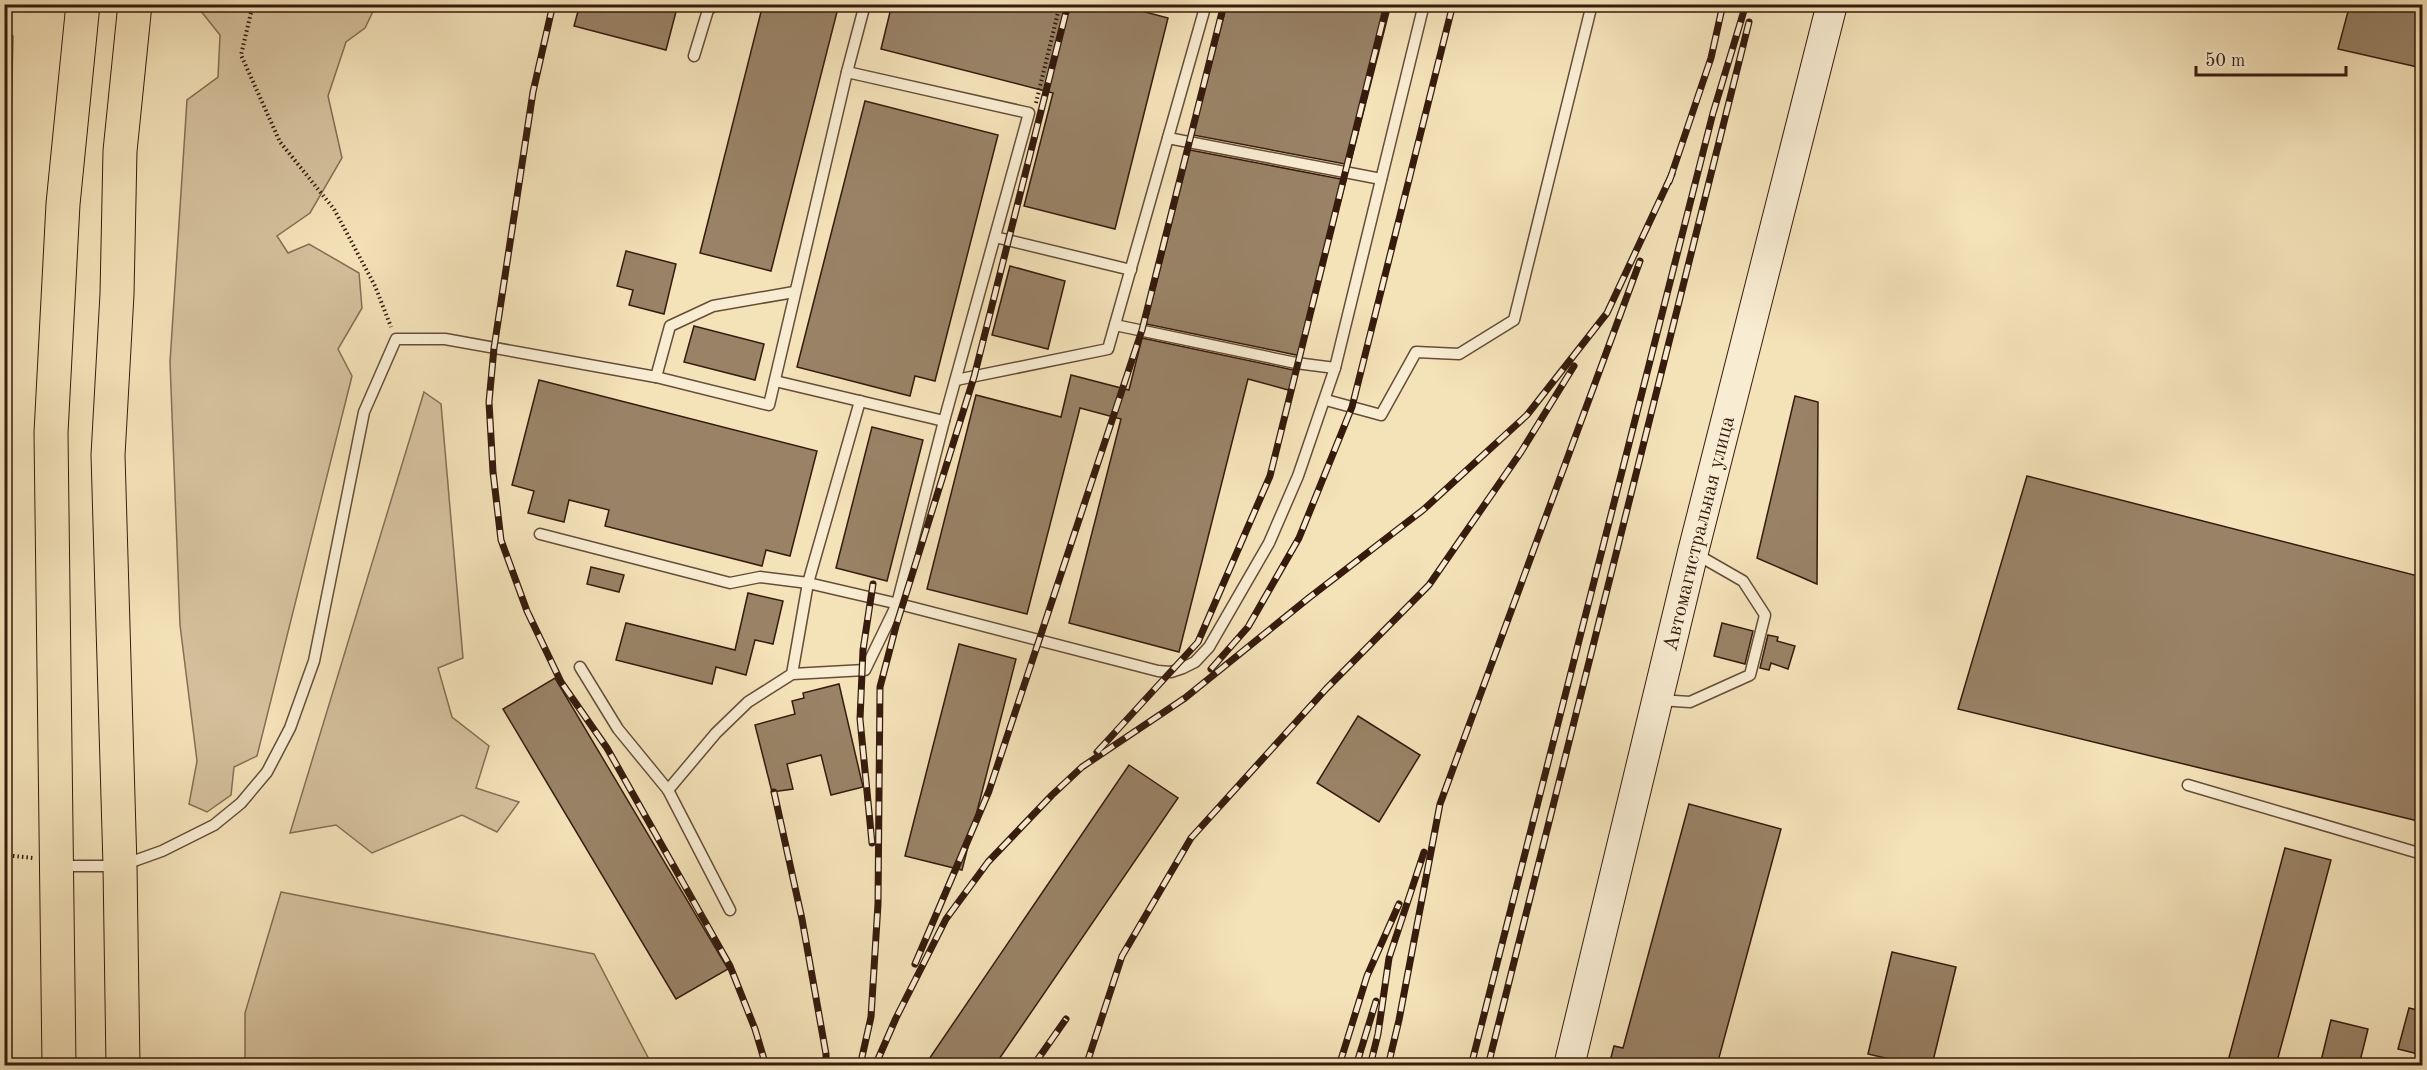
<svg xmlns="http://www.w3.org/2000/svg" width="2427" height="1070" font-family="'Old Standard TT',serif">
	<rect width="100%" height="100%" fill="#f4e2b9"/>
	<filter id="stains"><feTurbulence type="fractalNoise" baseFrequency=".00333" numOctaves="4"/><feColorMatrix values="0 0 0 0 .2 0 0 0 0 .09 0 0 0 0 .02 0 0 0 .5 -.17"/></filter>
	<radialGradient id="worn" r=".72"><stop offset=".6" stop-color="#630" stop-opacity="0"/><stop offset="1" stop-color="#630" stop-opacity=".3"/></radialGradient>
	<g fill="#d4c09c" stroke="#856e54" stroke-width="1.5">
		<polygon points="196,5 376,5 365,28 346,42 328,96 342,158 310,213 277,236 288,253 309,244 359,273 362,308 338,349 352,376 257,756 234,767 231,795 207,812 189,804 197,761 180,625 170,362 187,100 218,77 220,35"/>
		<polygon points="5,29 13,36 5,388"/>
		<polygon points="424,392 441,404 463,658 438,668 452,717 489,746 476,788 519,802 497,832 462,815 372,853 336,825 290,833"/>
		<polygon points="281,892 594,954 652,1065 245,1065 245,1013"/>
	</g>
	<g fill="#998266" stroke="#361b0d" stroke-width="1.5">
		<polygon points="580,4 678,4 666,50 574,26"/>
		<polygon points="763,4 839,4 771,271 700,253"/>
		<polygon points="892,4 1115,4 1168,18 1115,229 1024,206 1053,93 881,49"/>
		<polygon points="1227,4 1391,4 1350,165 1193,135"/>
		<polygon points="2350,4 2422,4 2422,68 2338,49"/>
		<polygon points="865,101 998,135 935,381 915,376 910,396 797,367"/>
		<polygon points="1190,150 1346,180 1301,356 1146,324"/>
		<polygon points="626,251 676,264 664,314 629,305 633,290 617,286"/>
		<polygon points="1010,266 1065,281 1048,349 992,335"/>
		<polygon points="694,326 764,344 755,380 684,362"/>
		<polygon points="1142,338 1298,371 1292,391 1248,379 1179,652 1069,623 1121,419 1080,408 1027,614 927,589 976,395 1061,417 1071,375 1129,390"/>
		<polygon points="539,380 817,451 790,556 766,550 762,566 605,526 609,510 569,500 564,522 528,513 534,491 512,485"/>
		<polygon points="1795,396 1818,402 1817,584 1757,558"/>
		<polygon points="872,427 923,440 887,581 836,568"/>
		<polygon points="2027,476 2422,577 2422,822 1958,709"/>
		<polygon points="591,567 624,575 619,592 587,584"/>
		<polygon points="748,593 783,601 773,644 755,640 746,675 716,667 712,684 616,660 626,623 735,650"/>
		<polygon points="1722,623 1753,631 1745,664 1714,656"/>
		<polygon points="1768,635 1778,637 1777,641 1795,646 1788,669 1771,663 1769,670 1760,668"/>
		<polygon points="959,644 1016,659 962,870 905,856"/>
		<polygon points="555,678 728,969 676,999 503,709"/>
		<polygon points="839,684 863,787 831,795 821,755 787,764 793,789 772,792 755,725 795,714 792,701 804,698 803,693"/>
		<polygon points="1358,716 1420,755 1379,822 1317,783"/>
		<polygon points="1129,765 1178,798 995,1065 925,1065"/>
		<polygon points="1689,804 1781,829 1717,1065 1609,1065 1614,1046 1623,1048"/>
		<polygon points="2285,848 2331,860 2291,1010 2276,1065 2227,1065"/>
		<polygon points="1892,952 1956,967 1932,1065 1915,1065 1868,1054"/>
		<polygon points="2409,1008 2422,1011 2422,1055 2398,1049"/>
		<polygon points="2331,1020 2368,1029 2359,1065 2320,1065"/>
	</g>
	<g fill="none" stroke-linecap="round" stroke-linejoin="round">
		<g stroke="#664d38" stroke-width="13">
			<g id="lane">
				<polyline points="694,56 708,10 716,4"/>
				<polyline points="1168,138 1381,179"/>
				<polyline points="995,237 1131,270"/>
				<polyline points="1115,325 1296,363 1335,368"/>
				<polyline points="656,377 670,326 713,306 794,292"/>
				<polyline points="956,380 1108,349 1206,4"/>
				<polyline points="775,381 944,421"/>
				<polyline points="1326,400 1381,415 1416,352 1459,354 1514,320 1592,4"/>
				<polyline points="540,534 730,583 760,577 808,583 860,401"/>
				<polyline points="580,667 618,729 668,790 730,910"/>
				<polyline points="792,674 808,583 903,605 1158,671 1171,672 1183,668 1195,662 1209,647 1269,543 1298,476 1335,368 1424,4"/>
				<polyline points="1659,700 1690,702 1750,675 1765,615 1743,581 1696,554"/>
				<polyline points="2188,785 2422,854"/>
				<polyline points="668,790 716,733 748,702 792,674 865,670 897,604 944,421 1029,113 847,72"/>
				<polyline points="60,866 120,866 162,851 214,825 241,803 267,772 290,728 314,661 364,412 396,339 445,339 656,377 769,405 847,72 865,4"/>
			</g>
		</g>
		<g stroke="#361b0d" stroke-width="32">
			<g id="secondary">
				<path id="s1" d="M1569,1066L1693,552L1832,4"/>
			</g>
		</g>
		<g stroke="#361b0d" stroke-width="35">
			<g id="primary">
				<polyline points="59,1066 51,433 63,204 83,4"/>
				<polyline points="123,1066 120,866 108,455 117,294 120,151 135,4"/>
			</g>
		</g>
		<g stroke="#361b0d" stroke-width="4" stroke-dasharray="1.5 3" stroke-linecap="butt">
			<polyline points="253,4 241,55 280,142 334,209 375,286 391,327"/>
			<polyline points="1036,103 1060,4"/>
			<polyline points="4,855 33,858"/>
		</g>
		<use href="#lane" stroke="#f8ecd2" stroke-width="10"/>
		<use href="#secondary" stroke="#f8ecd2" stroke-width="30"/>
		<use href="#primary" stroke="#f4e2b9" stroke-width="33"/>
		<g stroke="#361b0d" stroke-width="7">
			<g id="rail">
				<polyline points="553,4 533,92 494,348 489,402 493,472 501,540 527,611 561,682 607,748 730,966 755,1029 766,1066"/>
				<polyline points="1669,182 1711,58 1723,4"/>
				<polyline points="1211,669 1248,627 1299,538 1352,407 1453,4"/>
				<polyline points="1097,752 1198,642 1270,476 1387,4"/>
				<polyline points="774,792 802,919 826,1054 826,1066"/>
				<polyline points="872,843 860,719 863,650 873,584"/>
				<polyline points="915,964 989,791 1142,330 1224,4"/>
				<polyline points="860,1066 871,1017 878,904 880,687 896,626 974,377 1068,4"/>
				<polyline points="875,1066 896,1018 946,919 988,862 1052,795 1082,767 1185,698 1310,597 1423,510 1527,415 1607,313 1672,174"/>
				<polyline points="1033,1066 1066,1019"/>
				<polyline points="1086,1066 1122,956 1191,838 1326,689 1429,585 1521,452 1574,366"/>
				<polyline points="1339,1066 1367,976 1399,904"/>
				<polyline points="1356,1066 1376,1001"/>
				<polyline points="1370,1066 1378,1034 1389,958 1424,852"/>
				<polyline points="1388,1066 1399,1020 1440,804 1640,261"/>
				<polyline points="1471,1066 1713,113 1746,4"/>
				<polyline points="1488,1066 1749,22"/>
			</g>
		</g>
		<use href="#rail" stroke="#f8ecd2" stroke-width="4.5" stroke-dasharray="14" stroke-linecap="butt"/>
	</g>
	<g text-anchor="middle" stroke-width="4.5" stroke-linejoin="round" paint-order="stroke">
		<g font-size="21" fill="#361b0d" stroke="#f8ecd2">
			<text dy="7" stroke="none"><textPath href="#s1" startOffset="548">Автомагистральная улица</textPath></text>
		</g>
	</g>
	<rect width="2427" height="1070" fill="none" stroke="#f4e2b9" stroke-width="24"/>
	<rect x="6" y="6" width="2415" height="1058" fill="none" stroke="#361b0d" stroke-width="3"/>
	<rect x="12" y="12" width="2403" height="1046" fill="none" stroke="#361b0d" stroke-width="1.5"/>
	<path d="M2196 66v9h150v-9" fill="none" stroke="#361b0d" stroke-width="3"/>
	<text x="2205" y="66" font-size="18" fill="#361b0d" stroke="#f8ecd2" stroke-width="4.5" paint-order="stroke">50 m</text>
	<rect width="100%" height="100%" filter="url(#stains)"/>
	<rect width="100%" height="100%" fill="url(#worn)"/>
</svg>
